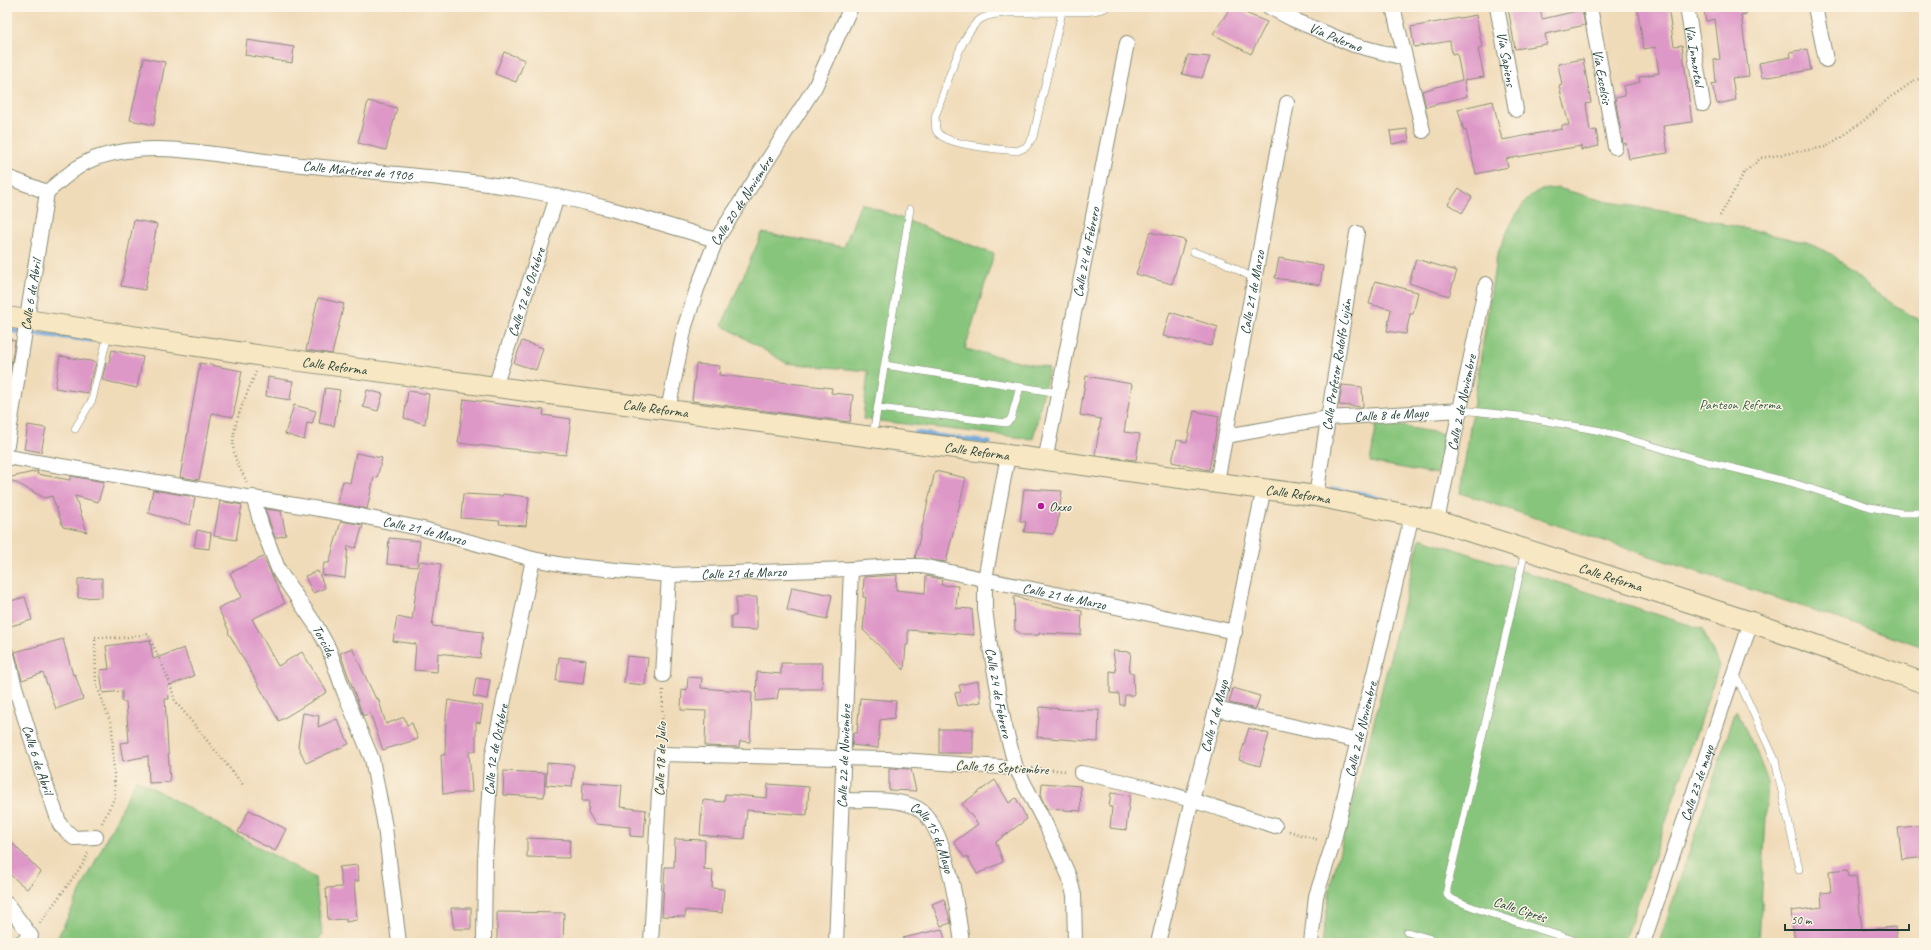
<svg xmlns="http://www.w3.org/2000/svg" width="1931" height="950" font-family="Caveat,sans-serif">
	<rect width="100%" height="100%" fill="#fcf5e5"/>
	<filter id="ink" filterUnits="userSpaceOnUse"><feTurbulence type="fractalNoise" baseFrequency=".025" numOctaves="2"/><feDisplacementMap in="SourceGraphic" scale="8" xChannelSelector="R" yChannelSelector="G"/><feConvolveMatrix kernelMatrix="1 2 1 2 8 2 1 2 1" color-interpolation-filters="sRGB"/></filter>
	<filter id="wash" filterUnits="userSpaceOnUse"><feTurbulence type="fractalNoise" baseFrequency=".012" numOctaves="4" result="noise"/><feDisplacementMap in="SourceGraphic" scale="16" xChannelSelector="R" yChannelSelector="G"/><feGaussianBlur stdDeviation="0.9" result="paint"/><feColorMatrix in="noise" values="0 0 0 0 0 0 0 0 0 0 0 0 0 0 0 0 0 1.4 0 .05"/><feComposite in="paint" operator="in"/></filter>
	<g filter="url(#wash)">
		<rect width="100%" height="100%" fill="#f0dbb9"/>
		<g fill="#87c57c" stroke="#538158">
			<path d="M1558,188L1604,201L1680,214L1808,243L1833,255L1872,290L1911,316L1924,321V647L1460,493L1496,259C1503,239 1518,204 1536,192C1541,189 1552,189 1558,188Z"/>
			<polygon points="861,203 994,254 965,349 1049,368 1033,439 863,419 868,371 786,363 722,325 762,233 844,247"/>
			<polygon points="1377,422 1444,434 1437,474 1370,462"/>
			<polygon points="1420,538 1702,629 1719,666 1624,943 1322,943 1331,883 1359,781"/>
			<polygon points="1736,710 1756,751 1768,782 1759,943 1659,943"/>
			<polygon points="136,779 315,878 322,934 317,943 55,943"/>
		</g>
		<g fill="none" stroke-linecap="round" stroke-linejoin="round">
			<g stroke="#67a3d8" stroke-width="5">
				<polyline points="7,330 91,340"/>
				<polyline points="916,433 989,443"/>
				<polyline points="1332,490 1365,494 1385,501"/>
			</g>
		</g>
		<g id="blocks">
			<g fill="#de98c8">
				<polygon points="1231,7 1267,22 1251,54 1213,34"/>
				<polygon points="1508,7 1540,7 1542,19 1582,10 1585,25 1545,34 1547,44 1515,49"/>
				<polygon points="1637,7 1668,7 1674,46 1682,45 1692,122 1663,126 1668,153 1629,159 1626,143 1623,144 1615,98 1625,96 1623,86 1640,82 1639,77 1659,73 1655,47 1644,49"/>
				<polygon points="1703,7 1745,7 1746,14 1741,15 1749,76 1732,78 1736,100 1717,104 1712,84 1716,83 1714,60 1720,59 1715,19 1706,21"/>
				<polygon points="1476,15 1482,48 1478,49 1484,77 1464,80 1467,96 1426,107 1422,91 1462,80 1457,53 1452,54 1450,41 1414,47 1411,27"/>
				<polygon points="247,40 294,47 292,63 245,55"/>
				<polygon points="1807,49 1811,70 1762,78 1759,63 1791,57 1790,52"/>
				<polygon points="504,52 525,60 516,82 495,74"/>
				<polygon points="1188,55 1210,57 1202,78 1182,74"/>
				<polygon points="144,58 165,62 154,125 130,120"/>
				<polygon points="1583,59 1591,103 1586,104 1590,131 1596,130 1599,146 1581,150 1581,146 1506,159 1508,167 1476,174 1466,130 1464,131 1458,109 1493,101 1502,140 1562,129 1562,125 1569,125 1559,86 1562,85 1558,64"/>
				<polygon points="368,101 397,108 386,150 358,143"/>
				<polygon points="1407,129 1409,141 1392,144 1390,131"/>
				<polygon points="1459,188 1472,197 1462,213 1448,204"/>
				<polygon points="134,220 157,224 145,290 121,286"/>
				<polygon points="1150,232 1185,240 1172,284 1136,274"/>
				<polygon points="1279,258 1323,266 1320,285 1275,278"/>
				<polygon points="1416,259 1457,271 1449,296 1409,283"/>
				<polygon points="1375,281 1418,292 1413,314 1410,314 1406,334 1387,331 1391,309 1369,304"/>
				<polygon points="318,298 344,304 332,354 306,350"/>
				<polygon points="1170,312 1218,327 1211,346 1163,336"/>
				<polygon points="7,338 15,341 9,378 7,378"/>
				<polygon points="522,341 543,348 536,370 514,363"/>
				<polygon points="112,350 143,357 137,388 102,380 106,363 109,363"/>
				<polygon points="60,356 96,362 92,378 90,378 88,393 55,388"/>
				<polygon points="200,363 242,371 233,417 212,413 199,480 180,477"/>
				<polygon points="696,364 720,366 719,375 832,388 831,393 853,395 850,422 692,401"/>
				<polygon points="1086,376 1132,384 1124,432 1140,434 1136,460 1095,455 1101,419 1080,415"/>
				<polygon points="268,377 293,381 290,400 266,396"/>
				<polygon points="1342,385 1362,387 1363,407 1339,405"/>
				<polygon points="325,388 340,390 334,426 319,423"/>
				<polygon points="367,390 383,394 378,411 363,407"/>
				<polygon points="408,391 429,394 425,424 404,418"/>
				<polygon points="464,399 544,410 543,415 571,419 566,455 458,443"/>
				<polygon points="294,405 316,411 312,424 307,423 304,440 285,434"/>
				<polygon points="1194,411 1219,416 1209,470 1172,462 1177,440 1187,442"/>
				<polygon points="28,425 46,428 41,452 24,449"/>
				<polygon points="356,453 382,458 377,478 374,477 367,509 337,503 343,481 350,483"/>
				<polygon points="38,471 37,474 70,480 71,476 104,482 98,502 75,496 87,532 63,527 52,496 45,498 7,478"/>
				<polygon points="935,471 966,478 946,562 915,558"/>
				<polygon points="1024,489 1062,491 1057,526 1053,534 1024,532 1026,522 1020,521"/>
				<polygon points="153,490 195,497 190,525 148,513"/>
				<polygon points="463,494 502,496 503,494 529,497 526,526 499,524 500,521 461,518"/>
				<polygon points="220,501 242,505 236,540 214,536"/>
				<polygon points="265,509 281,511 286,535 275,538"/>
				<polygon points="341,521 363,525 356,548 348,546 345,578 322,575 324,563 329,563"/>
				<polygon points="197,530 211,533 209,549 194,547"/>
				<polygon points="389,538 420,541 417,567 387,564"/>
				<polygon points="263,557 285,603 252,619 278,666 302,652 327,692 279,721 228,632 229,631 218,608 242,597 230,573"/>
				<polygon points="420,561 441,564 432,626 483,632 480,658 438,653 437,672 414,670 416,644 393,641 397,617 412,620"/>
				<polygon points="318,571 325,588 313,593 305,576"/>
				<polygon points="897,575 896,590 925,593 926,576 942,579 941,585 958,586 956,608 972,609 974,635 908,630 908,645 906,645 904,670 863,630 866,597 863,597 864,577"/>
				<polygon points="102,578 102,597 78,598 78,579"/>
				<polygon points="792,587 832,595 827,619 787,610"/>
				<polygon points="1014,596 1038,603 1082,611 1081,635 1039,633 1039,635 1023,635 1015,630"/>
				<polygon points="25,597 32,620 7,627 7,602"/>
				<polygon points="736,597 757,597 757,630 731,629 731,616 736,616"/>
				<polygon points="63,639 73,675 75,674 83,699 56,709 43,673 22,680 15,652"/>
				<polygon points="150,640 153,659 184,648 194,676 168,686 169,699 165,699 170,782 149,783 148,756 123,761 120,743 129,742 126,702 122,702 122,691 103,693 100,670 109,669 106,646"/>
				<polygon points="352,648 376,699 378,698 386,724 404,717 407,725 412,723 418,739 383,750 370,713 363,716 340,653"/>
				<polygon points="1113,651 1131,652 1129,672 1133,673 1134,695 1125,695 1124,705 1120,705 1119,694 1110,693 1110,671 1116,672"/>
				<polygon points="627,656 648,658 645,685 624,683"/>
				<polygon points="559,657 586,660 583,684 556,681"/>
				<polygon points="781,663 823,663 822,689 779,689 777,699 756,701 757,672 781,674"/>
				<polygon points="688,677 702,678 701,688 752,692 750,742 740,741 739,747 705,746 706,711 681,710 682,689 687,690"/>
				<polygon points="476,678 490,680 487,699 473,696"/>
				<polygon points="978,681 981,702 958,706 955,693 961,692 959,685"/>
				<polygon points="1233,688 1260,696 1256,709 1229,703"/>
				<polygon points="860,698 896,701 894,718 880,720 878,748 852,745 853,733 857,733"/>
				<polygon points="448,700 483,706 480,723 476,722 476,751 469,751 472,792 443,794 441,755 445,755 446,715"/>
				<polygon points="1040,707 1074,710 1099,710 1098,742 1037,737"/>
				<polygon points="303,713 319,716 318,727 337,719 349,744 306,763 298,746"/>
				<polygon points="1249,728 1269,734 1260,766 1239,760"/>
				<rect x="939" y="729" width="34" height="24"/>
				<polygon points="547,763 574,765 572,787 546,785"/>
				<polygon points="889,768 911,769 916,791 889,790"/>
				<polygon points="504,771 545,773 544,797 503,795"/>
				<polygon points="995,780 1009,803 1016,798 1027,819 996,842 1003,862 977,874 967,856 965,858 954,842 978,824 962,804"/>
				<polygon points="583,782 622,785 620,807 646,810 644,837 630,836 630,827 595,824 588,812 589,801 582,801"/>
				<polygon points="1042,783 1080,786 1081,811 1047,809 1041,797"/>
				<polygon points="768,784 809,787 807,815 747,810 744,839 700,835 703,800 724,802 725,794 767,798"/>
				<polygon points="1111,793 1130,795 1126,830 1110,828 1112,807 1109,807"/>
				<polygon points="249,810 286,829 275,851 238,832"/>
				<polygon points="1924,825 1924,857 1902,860 1898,828"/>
				<polygon points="7,838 41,872 27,889 7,872"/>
				<polygon points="527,838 570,840 569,858 527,857"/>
				<polygon points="675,839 705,840 704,869 713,870 712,888 724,889 722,913 686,910 685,917 662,916 665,867 674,867"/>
				<polygon points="357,865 359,881 354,881 357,920 346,922 346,919 328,920 326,888 342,887 339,867"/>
				<polygon points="1848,869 1849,877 1856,876 1862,930 1895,927 1897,943 1795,943 1791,911 1822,907 1821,893 1831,892 1829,871"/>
				<polygon points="944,899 951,923 941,926 932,904"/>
				<polygon points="451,908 471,908 471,929 454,929"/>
				<polygon points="497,912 564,913 563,943 497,943"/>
				<polygon points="942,929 946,943 904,943 903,938"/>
			</g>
		</g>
	</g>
	<g filter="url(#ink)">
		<use href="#blocks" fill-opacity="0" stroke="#888c76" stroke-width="1"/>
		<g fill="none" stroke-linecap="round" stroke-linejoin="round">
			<g stroke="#888c76" stroke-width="8">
				<g id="lane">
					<path d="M1062,12L1033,137L1026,147L1017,151C1001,149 942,146 936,130C935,126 936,121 935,117C944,94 961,31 981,19C996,10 1040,13 1059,12C1074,11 1094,14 1107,7"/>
					<polyline points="1194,252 1221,261 1255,279"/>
					<polyline points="885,365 1059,393"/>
					<polyline points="878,408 1006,423 1011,419 1020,387"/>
					<polyline points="1461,410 1519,416 1601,431 1708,462 1790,482 1870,507 1901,513 1924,513"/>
					<polyline points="75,429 92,400 108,334"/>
					<polyline points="873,435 910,209"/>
					<path d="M1525,551L1447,889V895C1451,903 1565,937 1582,943"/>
					<polyline points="1735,673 1775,760 1799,869"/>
					<polyline points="1407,932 1445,943"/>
				</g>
			</g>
			<g stroke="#888c76" stroke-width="16">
				<g id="street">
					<path id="s1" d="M1269,7L1292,19L1354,45L1404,58"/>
					<polyline points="1393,7 1423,131"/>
					<path id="s2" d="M1497,7L1516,110"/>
					<path id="s3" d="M1590,7L1615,147"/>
					<path id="s4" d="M1687,7L1703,104"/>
					<polyline points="1815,7 1826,60"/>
					<polyline points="7,177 47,192"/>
					<path id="s5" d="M47,192C63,179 79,163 99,157C154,139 218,156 274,162C358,172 442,175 525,190C590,201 653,221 716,240"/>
					<path id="s6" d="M495,387L557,197"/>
					<path id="s7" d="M668,410L685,326L697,289L716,240L815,87L851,7"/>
					<path id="s8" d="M1226,436L1328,418L1461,410"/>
					<path id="s9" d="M7,445L47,192"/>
					<path id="s10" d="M1008,455L985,579V609L990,646L1004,723L1016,768L1046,825L1069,876L1074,895L1075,943"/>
					<path id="s11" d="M7,457L361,516L423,529L533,559L564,565L669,575L851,569L893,566H922L1235,632"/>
					<path id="s12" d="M1045,461L1127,43"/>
					<path id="s13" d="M1217,482L1287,103"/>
					<path id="s14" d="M1316,496L1357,233"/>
					<path id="s15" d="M253,497L262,527L279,571L317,627L329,649L344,692L372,759L385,827L399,943"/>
					<path id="s16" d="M1437,521L1486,284"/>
					<path id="s17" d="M7,654L13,680L38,761L60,825L74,838L96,837"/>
					<polyline points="663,675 669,575"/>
					<polyline points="1216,709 1358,741"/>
					<path d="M1081,773C1147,785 1211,806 1275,826"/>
					<path id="s18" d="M842,800C865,801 896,797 917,808C946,823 958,912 962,943"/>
					<polyline points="7,904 31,936 20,943"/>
					<path id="s19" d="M484,943L485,859L491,763L533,559"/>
					<polyline points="651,943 661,754 886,759 1016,768"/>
					<path id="s20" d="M836,943L851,569"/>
					<path id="s21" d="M1158,943L1192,800L1224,679L1264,488"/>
					<path id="s22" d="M1311,943L1316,896L1333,844L1412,515"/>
					<path id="s23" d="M1643,943L1751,622"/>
				</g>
			</g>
			<g stroke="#888c76" stroke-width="22">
				<g id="secondary">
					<path id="s24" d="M7,317L263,356L1316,496L1437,521L1751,622L1924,683"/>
				</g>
			</g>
			<g stroke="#888c76" stroke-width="2.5" stroke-dasharray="1 3" stroke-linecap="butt">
				<polyline points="1720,216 1744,173 1761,158 1826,147 1866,119 1888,99 1914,81 1924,77"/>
				<path d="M247,482C243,474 237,465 235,456C227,432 247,395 256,372"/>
				<polyline points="662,739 663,688"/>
				<polyline points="1032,768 1067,771"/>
				<polyline points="102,823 115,797 112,727 96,683 95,637 121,638 148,634 169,680 175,701 244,786"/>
				<polyline points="1289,831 1318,840"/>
				<polyline points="40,923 83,864 89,851"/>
			</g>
			<use href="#lane" stroke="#fff" stroke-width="7"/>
			<use href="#street" stroke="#fff" stroke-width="14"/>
			<use href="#secondary" stroke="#f7e8c3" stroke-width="20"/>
		</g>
	</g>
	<circle fill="#b5179e" stroke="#fcf5e5" stroke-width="1.5" cx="1041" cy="506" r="4"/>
	<g text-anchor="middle" stroke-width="3" stroke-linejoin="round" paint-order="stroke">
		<g font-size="14" fill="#1f3d34" stroke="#fcf5e5">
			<text dy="5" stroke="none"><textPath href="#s1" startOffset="73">Vía Palermo</textPath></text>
			<text dy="5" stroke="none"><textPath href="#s4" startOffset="49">Vía Inmortal</textPath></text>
			<text dy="5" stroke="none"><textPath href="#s2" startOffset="53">Vía Sapiens</textPath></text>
			<text dy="5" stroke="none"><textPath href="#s3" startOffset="71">Vía Excelsis</textPath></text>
			<text dy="5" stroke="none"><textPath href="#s5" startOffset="324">Calle Mártires de 1906</textPath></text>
			<text dy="5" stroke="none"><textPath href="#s7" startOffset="224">Calle 20 de Noviembre</textPath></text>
			<text dy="5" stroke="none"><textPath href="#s12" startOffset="213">Calle 24 de Febrero</textPath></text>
			<text dy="5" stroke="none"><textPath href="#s6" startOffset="100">Calle 12 de Octubre</textPath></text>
			<text dy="5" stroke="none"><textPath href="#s13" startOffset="193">Calle 21 de Marzo</textPath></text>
			<text dy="5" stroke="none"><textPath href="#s9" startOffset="152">Calle 6 de Abril</textPath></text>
			<text dy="5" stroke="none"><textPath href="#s14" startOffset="133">Calle Profesor Rodolfo Luján</textPath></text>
			<text dy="5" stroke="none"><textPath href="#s24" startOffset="331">Calle Reforma</textPath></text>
			<text dy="5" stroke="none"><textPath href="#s16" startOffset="121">Calle 2 de Noviembre</textPath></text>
			<text dy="5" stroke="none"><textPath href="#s24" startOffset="655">Calle Reforma</textPath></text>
			<text dy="5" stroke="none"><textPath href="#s8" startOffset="167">Calle 8 de Mayo</textPath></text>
			<text dy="5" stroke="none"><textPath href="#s24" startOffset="979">Calle Reforma</textPath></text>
			<text dy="5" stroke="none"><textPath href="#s24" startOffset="1303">Calle Reforma</textPath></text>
			<text dy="5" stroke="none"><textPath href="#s11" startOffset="424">Calle 21 de Marzo</textPath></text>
			<text dy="5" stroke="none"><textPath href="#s11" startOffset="748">Calle 21 de Marzo</textPath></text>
			<text dy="5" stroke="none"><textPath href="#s24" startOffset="1627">Calle Reforma</textPath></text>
			<text dy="5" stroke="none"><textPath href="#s11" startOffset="1072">Calle 21 de Marzo</textPath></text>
			<text dy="5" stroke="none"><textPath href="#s15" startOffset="162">Torcida</textPath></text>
			<text dy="5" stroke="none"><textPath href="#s10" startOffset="241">Calle 24 de Febrero</textPath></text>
			<text dy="5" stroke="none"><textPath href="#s21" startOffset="234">Calle 1 de Mayo</textPath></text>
			<text dy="5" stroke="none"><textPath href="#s22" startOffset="220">Calle 2 de Noviembre</textPath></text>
			<text dy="5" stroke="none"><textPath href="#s19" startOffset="194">Calle 12 de Octubre</textPath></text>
			<text dy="5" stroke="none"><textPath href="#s20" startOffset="187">Calle 22 de Noviembre</textPath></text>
			<text dy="5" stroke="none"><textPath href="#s17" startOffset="110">Calle 6 de Abril</textPath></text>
			<text transform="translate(660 759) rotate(-88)" y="5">Calle 18 de Julio</text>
			<text transform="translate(1002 767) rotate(3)" y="5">Calle 16 Septiembre</text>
			<text dy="5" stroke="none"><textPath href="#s23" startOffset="169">Calle 23 de mayo</textPath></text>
			<text dy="5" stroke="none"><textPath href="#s18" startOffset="110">Calle 15 de Mayo</textPath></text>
			<text transform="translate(1520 909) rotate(18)" y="5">Calle Ciprés</text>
		</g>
		<g font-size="14" fill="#395f46" stroke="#fcf5e5">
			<text x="1740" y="409">Panteon Reforma</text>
		</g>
		<g font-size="14" fill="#1f3d34" stroke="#fcf5e5" text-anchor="start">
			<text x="1049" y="511">Oxxo</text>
		</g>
	</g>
	<rect width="1931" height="950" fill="none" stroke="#fcf5e5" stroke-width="24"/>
	<path d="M1785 924v6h124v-6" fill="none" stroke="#1f3d34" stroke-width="2"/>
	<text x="1791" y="924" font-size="12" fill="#1f3d34" stroke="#fcf5e5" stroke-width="3" paint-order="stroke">50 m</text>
</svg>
